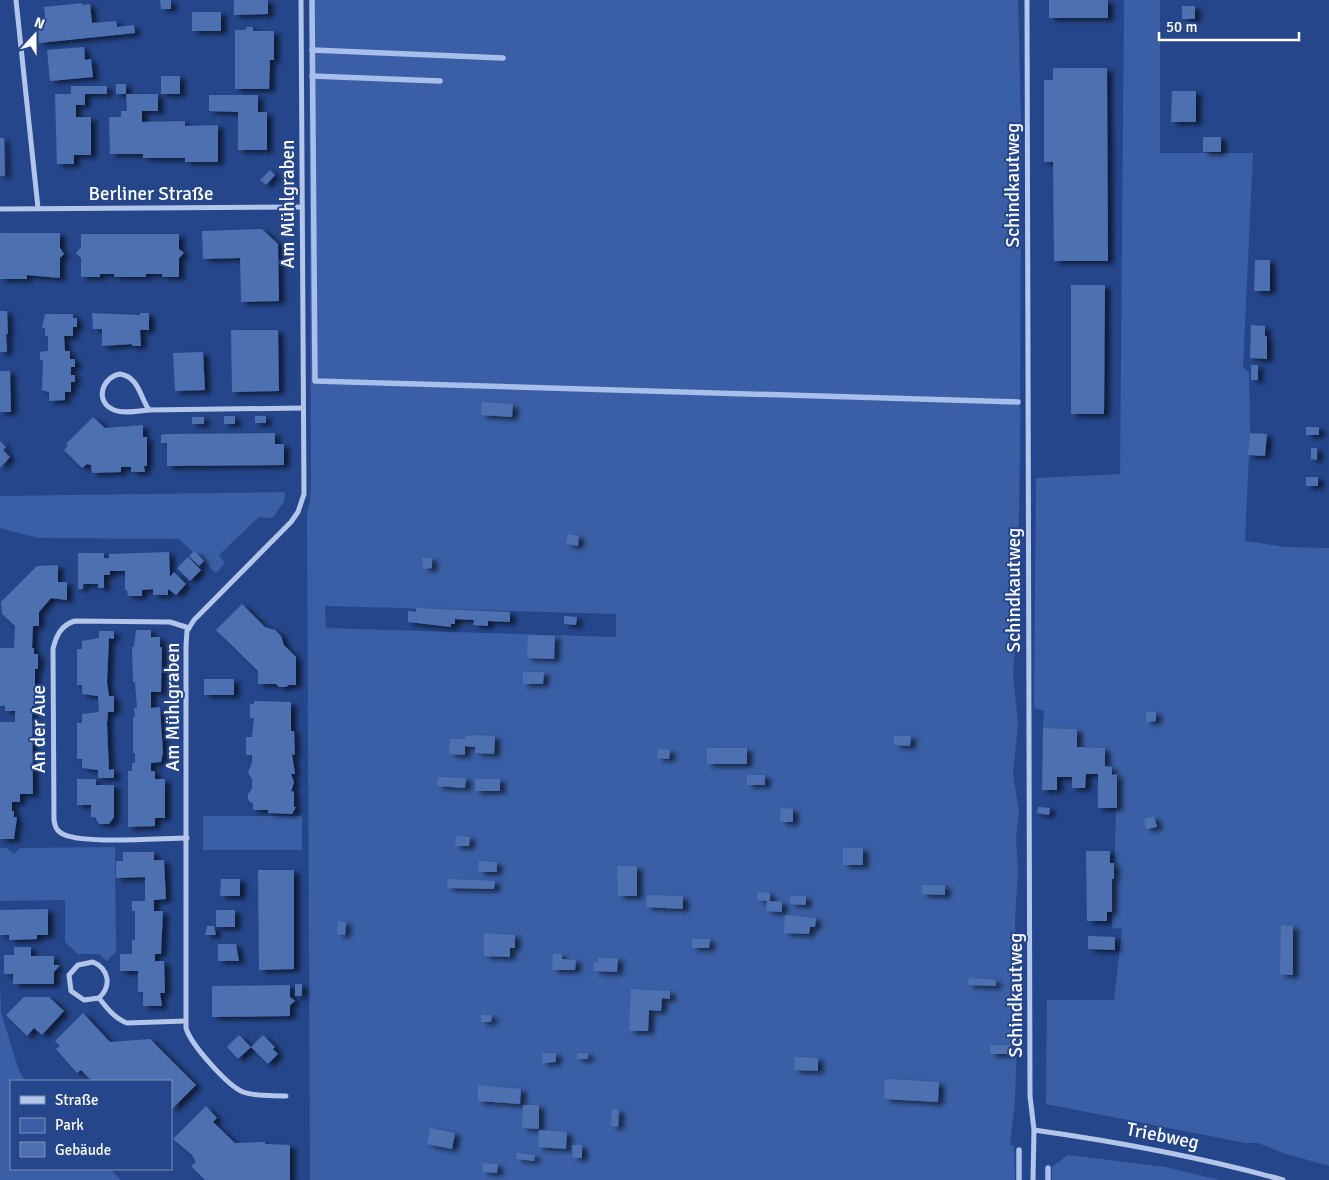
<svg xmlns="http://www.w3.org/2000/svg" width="1329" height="1180" font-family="Signika,sans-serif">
	<defs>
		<filter id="shadow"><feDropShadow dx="5.5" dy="3" stdDeviation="2.5" flood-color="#0009"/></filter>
	</defs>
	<rect width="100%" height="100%" fill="#25468a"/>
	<g fill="#3a5fa6" fill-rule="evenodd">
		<path d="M309,0H1018L1021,124L1020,456L1017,627L1013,673L1018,724L1013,774L1019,812L1016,838L1018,870L1015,919L1017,1042L1015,1102L1010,1144L1014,1146L1015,1180H310L307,511L310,503L311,481ZM325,606L616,614V637L326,628Z"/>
		<polygon points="1124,0 1160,0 1160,153 1253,153 1243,367 1249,373 1250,433 1245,541 1286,547 1329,548 1329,1166 1283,1153 1258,1143 1245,1143 1046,1104 1047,1000 1114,1000 1122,929 1112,928 1112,879 1114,878 1117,775 1112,775 1112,767 1105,766 1105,748 1077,747 1077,729 1043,728 1044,711 1035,708 1034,705 1036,478 1120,474"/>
		<polygon points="285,492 284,502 272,518 259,517 219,555 225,563 216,573 179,539 38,538 0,528 0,496"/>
		<rect x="203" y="816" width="99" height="34"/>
		<polygon points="115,847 116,952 107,961 99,954 78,954 65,942 65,900 0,901 0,848 7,848 14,854 20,848"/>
		<polygon points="0,981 1,1012 18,1068 25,1081 11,1081 11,1169 110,1169 121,1180 0,1180"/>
		<polygon points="1068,1155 1165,1167 1220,1180 1052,1180 1052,1167"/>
	</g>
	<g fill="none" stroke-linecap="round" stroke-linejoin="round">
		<g stroke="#a7bfea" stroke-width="5.5">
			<polyline points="312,0 315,381 1018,402"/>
			<polyline points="312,50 503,58"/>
			<polyline points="312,76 440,81"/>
			<polyline points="1019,1180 1019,1150"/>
			<polyline points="1048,1180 1048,1168"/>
		</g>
	</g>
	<g fill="#4e70b1" filter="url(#shadow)">
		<polygon points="160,0 171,0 171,9 161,9"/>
		<polygon points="234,0 268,0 268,14 234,15"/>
		<rect x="1049" y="0" width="59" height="18"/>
		<polygon points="82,3 82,5 90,4 92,23 116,21 117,27 134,25 135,33 39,43 37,17 45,17 44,7"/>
		<rect x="1182" y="6" width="13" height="13"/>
		<rect x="192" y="12" width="29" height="19"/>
		<polygon points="246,27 253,27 253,31 274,31 274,60 270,60 269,89 235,89 235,30 246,30"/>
		<polygon points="84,47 85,60 91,59 93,77 50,81 47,50"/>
		<polygon points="1053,68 1107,68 1108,261 1054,261 1053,162 1044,162 1044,80 1053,80"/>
		<rect x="161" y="76" width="19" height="18"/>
		<rect x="116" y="84" width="10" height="10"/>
		<polygon points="71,86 107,86 107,94 85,94 85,105 76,105 76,117 91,117 91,155 74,155 74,164 57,164 55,94 71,94"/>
		<polygon points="1172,91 1196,91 1196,122 1171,122"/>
		<polygon points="126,94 158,94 158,111 142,111 142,122 185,121 185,126 218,125 218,162 185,162 185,158 143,158 143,154 110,154 109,117 121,117 121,111 127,111"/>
		<polygon points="209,95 258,95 258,112 267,112 267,150 238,150 238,112 209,111"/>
		<rect x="1203" y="137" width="18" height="15"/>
		<polygon points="0,138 4,138 5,176 0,176"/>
		<polygon points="270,170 275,175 266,185 260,180"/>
		<polygon points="262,229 278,244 279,301 241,302 240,258 203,259 202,231"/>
		<polygon points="0,233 60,233 60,248 64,254 60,258 60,278 27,275 27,279 0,279"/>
		<polygon points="81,234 179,234 179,249 184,253 179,258 179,277 162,277 162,274 146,274 146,277 114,277 114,274 100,274 100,277 81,277 81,258 76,253 81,247"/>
		<polygon points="1255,260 1270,260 1270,291 1254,291"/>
		<polygon points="1071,285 1105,285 1104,414 1071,414"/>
		<polygon points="0,311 7,311 8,334 6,334 7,352 0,352"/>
		<polygon points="92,313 140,315 140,313 149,313 149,330 140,330 141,346 132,346 132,344 102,346 102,329 93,329"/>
		<polygon points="45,314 73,314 73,318 77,318 77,327 73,327 73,336 64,336 65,351 70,351 70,359 75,359 75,367 71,367 71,375 75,375 75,382 71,382 71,392 65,392 65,400 49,401 49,392 42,390 43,360 40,360 40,352 48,351 48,336 45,336 45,328 42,328"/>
		<polygon points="1251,325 1265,326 1265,336 1267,336 1267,359 1250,358"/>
		<polygon points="231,330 278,330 279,391 232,392"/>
		<polygon points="203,352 205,390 175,391 173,353"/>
		<rect x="1251" y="365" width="7" height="15"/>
		<polygon points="0,371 10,371 11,412 0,412"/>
		<polygon points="482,402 513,404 512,417 481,415"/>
		<rect x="224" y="416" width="11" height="8"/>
		<rect x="255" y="416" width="11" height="7"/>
		<polygon points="93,417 105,428 143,425 143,437 147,437 147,466 144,466 145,472 131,472 131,467 121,467 121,472 92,473 91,465 87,464 82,468 64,450 68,446 66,444"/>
		<rect x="192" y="417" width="12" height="7"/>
		<rect x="1306" y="427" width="13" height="8"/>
		<polygon points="275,433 275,444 284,444 284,465 167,466 167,443 161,443 161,435 166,434"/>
		<polygon points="1250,433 1267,434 1265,456 1248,455"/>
		<polygon points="0,441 6,447 3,450 10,457 0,468"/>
		<polygon points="1311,448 1317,448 1317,460 1311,459"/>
		<rect x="1306" y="477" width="12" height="9"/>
		<polygon points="568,534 579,536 578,546 566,544"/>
		<polygon points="194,551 204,561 199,566 189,556"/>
		<polygon points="169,552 170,577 174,572 186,584 176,595 168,589 168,595 153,595 153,589 142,590 142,596 128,596 127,590 125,590 125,571 110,571 110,575 104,575 104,588 98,588 98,584 83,584 83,589 78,589 78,553 104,553 104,558 109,558 109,554"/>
		<polygon points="188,557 201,570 190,581 177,568"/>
		<polygon points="422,558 432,558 432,568 423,569"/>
		<polygon points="58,565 58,582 67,582 67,600 51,598 39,612 39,626 33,626 32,648 34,648 34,654 38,654 38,669 35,669 35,706 32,706 33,794 20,794 20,802 12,802 12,811 14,811 14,817 17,817 14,839 0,839 0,722 15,722 15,711 5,711 5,706 0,706 0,648 14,648 15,626 2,614 1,602 37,566"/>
		<polygon points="242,604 265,627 275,630 281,636 284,645 296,657 296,685 289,685 286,687 279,687 276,684 258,684 258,671 216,630"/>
		<polygon points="416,608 510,612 510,622 488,621 488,626 473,625 474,620 455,619 455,624 451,624 451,627 408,622 408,611 416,612"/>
		<polygon points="564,616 577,617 576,625 564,624"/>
		<polygon points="136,630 151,630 151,637 160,637 160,647 162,647 161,692 151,692 151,708 160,707 163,753 161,762 151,763 151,771 155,771 155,779 165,779 165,818 155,818 155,826 128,827 128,771 132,771 132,763 135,763 135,753 133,753 133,717 135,717 134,708 137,708 135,682 133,682 132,647 134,647"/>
		<polygon points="99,631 114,631 114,639 109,638 107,682 109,696 114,696 114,712 108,712 107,724 109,770 114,769 114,778 98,778 98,770 82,768 82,759 77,759 77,723 82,723 82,714 99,712 98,696 82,694 82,685 77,685 77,649 82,649 82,641 99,638"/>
		<polygon points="528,635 555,636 554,659 527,658"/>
		<polygon points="523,672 544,672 543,684 523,684"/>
		<rect x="204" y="679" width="30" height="16"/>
		<polygon points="254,701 291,702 291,731 294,731 295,755 292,754 295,774 291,774 294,782 291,792 294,791 294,807 296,807 292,814 268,813 268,810 253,810 253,804 248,800 248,794 252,789 252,779 248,773 252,763 252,755 246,755 246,737 252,737 254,718 250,718 250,704 254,704"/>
		<polygon points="1146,712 1156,712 1156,721 1146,722"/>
		<polygon points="1043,728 1077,729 1077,747 1105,748 1105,766 1112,767 1112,775 1117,774 1117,808 1098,808 1098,774 1086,774 1085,788 1072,788 1072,777 1057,777 1057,790 1042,790"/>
		<polygon points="474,735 495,736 494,754 475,753 475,747 465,746 465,755 449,754 450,739 465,739 466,736"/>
		<polygon points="894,736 911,736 910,746 894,745"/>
		<rect x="707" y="748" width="40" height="16"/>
		<polygon points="658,749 670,750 669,759 657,758"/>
		<rect x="747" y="775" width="18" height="10"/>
		<polygon points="438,777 466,778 465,788 437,786"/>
		<polygon points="77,779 96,779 96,785 114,785 114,817 109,824 99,824 95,817 91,817 91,805 77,805"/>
		<rect x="475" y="779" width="25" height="12"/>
		<polygon points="1038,807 1050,808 1049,815 1037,813"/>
		<polygon points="781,808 793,809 793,822 780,822"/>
		<polygon points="1154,816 1157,827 1146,829 1144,819"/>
		<polygon points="456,836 470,837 469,846 455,846"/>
		<rect x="843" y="848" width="20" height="17"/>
		<polygon points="1086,851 1110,851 1110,863 1114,863 1114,879 1112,879 1112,912 1107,912 1107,921 1087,921"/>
		<polygon points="123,852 154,852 154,860 164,860 166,899 154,900 154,911 163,911 161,954 155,954 155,961 164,961 165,993 160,993 162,1006 143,1006 143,992 138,992 138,971 120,971 120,954 132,954 132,940 135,940 135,911 132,911 132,901 145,901 145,877 116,878 116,861 123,861"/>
		<polygon points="479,861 497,862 497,872 478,872"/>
		<polygon points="617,866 637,866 637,896 618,896"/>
		<polygon points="258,870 294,870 294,969 259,970"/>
		<polygon points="221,879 240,879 240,896 220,896"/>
		<polygon points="448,879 495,881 494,889 447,888"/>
		<polygon points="922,885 945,885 945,895 922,894"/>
		<polygon points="758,892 770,893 770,901 782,902 782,912 766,911 767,901 757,900"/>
		<polygon points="647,895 683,896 683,909 646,907"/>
		<polygon points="790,896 806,896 806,905 790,904"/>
		<polygon points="48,909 48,935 37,935 37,939 9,940 9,935 0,935 0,910"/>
		<rect x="216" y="910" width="19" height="17"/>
		<polygon points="785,915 816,918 815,927 810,927 809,934 784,933"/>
		<polygon points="338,921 346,922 345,935 337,934"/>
		<polygon points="1281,925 1293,926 1293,975 1280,974"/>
		<polygon points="207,926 214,926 216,935 205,935"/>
		<polygon points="484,933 515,935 515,948 510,948 510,957 484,956"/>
		<polygon points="1088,936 1115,937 1115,950 1088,949"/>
		<polygon points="692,939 710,939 709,948 692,948"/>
		<polygon points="218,944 236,944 239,961 218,961"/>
		<polygon points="14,947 31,947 31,956 54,956 54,965 60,965 54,972 54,984 13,984 13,974 4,974 4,955 14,955"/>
		<polygon points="553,954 562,954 562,959 576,960 575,970 552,970"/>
		<polygon points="598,958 618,958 617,972 594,971 594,962 598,962"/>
		<polygon points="969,978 996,980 996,986 968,985"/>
		<rect x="295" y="984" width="7" height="12"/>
		<polygon points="290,985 290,997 295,1001 290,1005 290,1016 212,1017 212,986"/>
		<polygon points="631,989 670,991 670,999 662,998 661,1011 649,1010 648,1031 629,1031"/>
		<polygon points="24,997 49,997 64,1011 42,1035 34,1028 27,1036 6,1015"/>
		<polygon points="83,1013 110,1042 150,1039 196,1085 171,1110 171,1081 92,1081 81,1070 77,1073 56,1049 60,1046 55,1041"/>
		<polygon points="481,1015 492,1015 491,1022 481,1022"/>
		<polygon points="239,1035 251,1047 238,1059 227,1047"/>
		<polygon points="263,1035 275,1047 273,1049 278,1054 268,1064 251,1047"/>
		<rect x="990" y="1045" width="21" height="9"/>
		<polygon points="542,1053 556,1053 556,1062 542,1063"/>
		<rect x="577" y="1053" width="11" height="6"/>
		<polygon points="795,1057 818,1058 818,1071 794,1070"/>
		<polygon points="885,1079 939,1082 938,1102 884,1099"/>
		<polygon points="478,1085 521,1089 520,1104 478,1101"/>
		<polygon points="523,1105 539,1105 539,1129 522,1128"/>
		<polygon points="206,1106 217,1118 213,1122 235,1143 265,1142 265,1144 290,1145 290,1180 205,1180 191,1166 196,1162 192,1155 173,1139"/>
		<polygon points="612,1109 619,1110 618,1127 611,1126"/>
		<polygon points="430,1128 455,1133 452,1149 427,1144"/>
		<polygon points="539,1130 567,1132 566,1149 538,1147"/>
		<polygon points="572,1145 582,1145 582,1158 573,1158"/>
		<polygon points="517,1153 535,1155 534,1161 516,1159"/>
		<polygon points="483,1163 498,1164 497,1173 482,1172"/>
	</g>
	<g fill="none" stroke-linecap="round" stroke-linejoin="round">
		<g stroke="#b3c6ea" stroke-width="5">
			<polyline points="16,0 38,208"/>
			<polyline points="1027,0 1030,1096 1034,1130 1033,1180"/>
			<polyline points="0,209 301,207"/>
			<path d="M120,374C139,377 140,397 149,410C138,411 124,414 114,410C94,402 102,377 120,374Z"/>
			<polyline points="149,410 303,408"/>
			<path d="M187,838C162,838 78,845 61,833C56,830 55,826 54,820L53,649C56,636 61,625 75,621L170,622L189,628"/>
			<path d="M99,998C112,986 109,969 93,962L78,965L69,975L71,991L84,1000L99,998C107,1008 114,1018 127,1023L185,1021"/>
			<path d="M286,1096C273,1095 257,1097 243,1092C228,1086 191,1045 186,1028V645L187,631L194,620L291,522L298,512L304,494L301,0"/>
			<path d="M1034,1130C1119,1142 1201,1157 1283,1180"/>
		</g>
	</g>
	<g text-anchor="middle" stroke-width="4" stroke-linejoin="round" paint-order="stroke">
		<g font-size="19" fill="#fff" stroke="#25468a">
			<text transform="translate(1012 185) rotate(-90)" y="7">Schindkautweg</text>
			<text x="151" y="200">Berliner Straße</text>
			<text transform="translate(287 204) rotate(-90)" y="7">Am Mühlgraben</text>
			<text transform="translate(1013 590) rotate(-90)" y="7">Schindkautweg</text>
			<text transform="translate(172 707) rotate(-90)" y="7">Am Mühlgraben</text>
			<text transform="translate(38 729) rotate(-90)" y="7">An der Aue</text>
			<text transform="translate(1015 995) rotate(-90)" y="7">Schindkautweg</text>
			<text transform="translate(1163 1135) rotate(11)" y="7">Triebweg</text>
		</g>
	</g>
	<rect x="10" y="1080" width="162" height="90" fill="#25468a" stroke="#7c90b9"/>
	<rect x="20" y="1096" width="25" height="8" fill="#b3c6ea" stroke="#7c90b9"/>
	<text x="55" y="1105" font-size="15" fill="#ffffff">Straße</text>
	<rect x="20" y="1118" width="25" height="15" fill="#3a5fa6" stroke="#7c90b9"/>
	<text x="55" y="1130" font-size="15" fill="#ffffff">Park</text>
	<rect x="20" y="1142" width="25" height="15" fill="#4e70b1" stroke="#7c90b9"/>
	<text x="55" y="1155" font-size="15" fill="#ffffff">Gebäude</text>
	<g transform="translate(35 35) rotate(21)" stroke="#25468a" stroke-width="4" paint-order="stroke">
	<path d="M0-4L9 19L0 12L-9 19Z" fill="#ffffff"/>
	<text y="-8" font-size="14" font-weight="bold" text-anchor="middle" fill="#ffffff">N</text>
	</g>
	<path d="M1159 32v8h140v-8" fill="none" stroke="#ffffff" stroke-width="2.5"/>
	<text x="1166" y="32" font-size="15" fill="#ffffff" stroke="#25468a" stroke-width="4" paint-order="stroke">50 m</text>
</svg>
